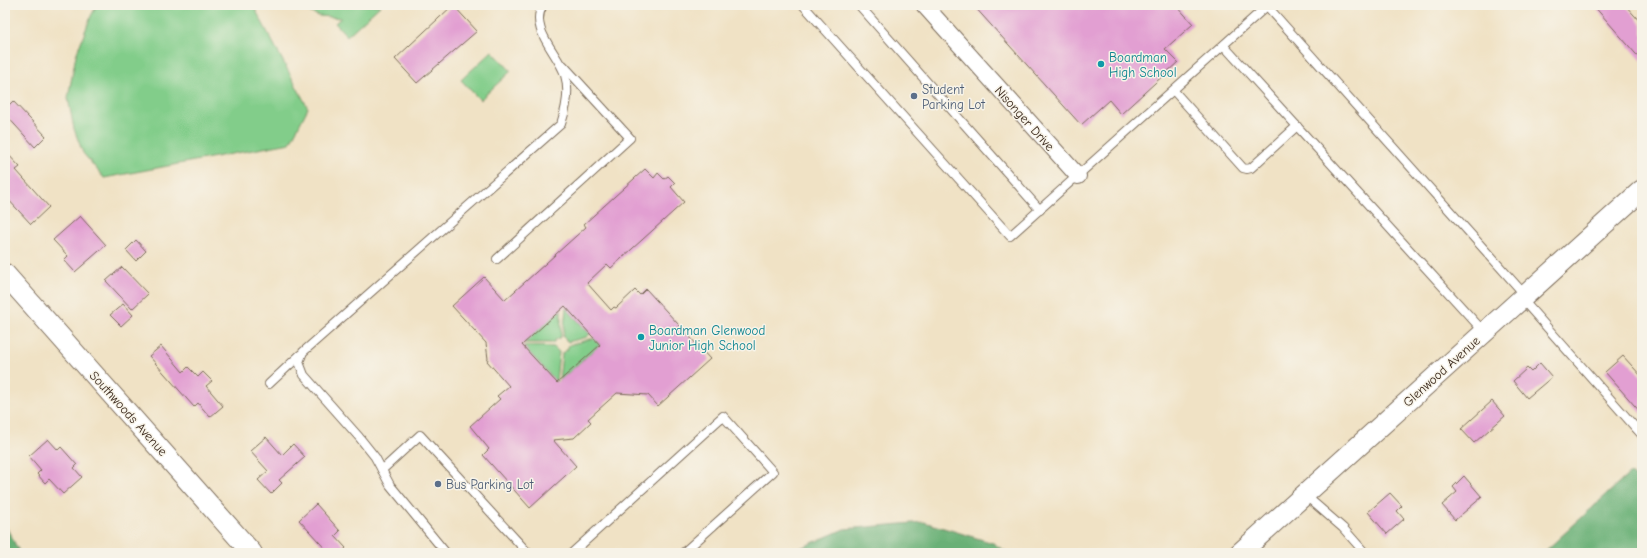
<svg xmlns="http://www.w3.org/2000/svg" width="1647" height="558" font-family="'Comic Neue',sans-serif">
	<rect width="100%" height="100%" fill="#f7f3e8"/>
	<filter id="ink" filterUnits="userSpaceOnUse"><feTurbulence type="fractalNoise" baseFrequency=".025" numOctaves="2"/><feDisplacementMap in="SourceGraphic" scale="8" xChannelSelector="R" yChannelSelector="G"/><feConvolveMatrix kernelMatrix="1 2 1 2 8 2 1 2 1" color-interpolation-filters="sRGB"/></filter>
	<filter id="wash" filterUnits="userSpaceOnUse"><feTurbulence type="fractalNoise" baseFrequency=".012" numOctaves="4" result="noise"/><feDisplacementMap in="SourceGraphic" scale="16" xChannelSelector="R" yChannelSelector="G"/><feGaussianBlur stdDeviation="0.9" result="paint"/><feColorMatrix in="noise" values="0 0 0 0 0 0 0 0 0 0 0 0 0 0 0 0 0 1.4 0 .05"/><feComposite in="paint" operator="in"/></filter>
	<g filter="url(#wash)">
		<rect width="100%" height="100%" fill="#f0e2c5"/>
		<g fill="#82cd8a" stroke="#5e7c54">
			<polygon points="97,5 253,5 308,108 290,143 104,178 83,153 74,129 68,98 76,55 91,16"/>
			<polygon points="293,5 381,5 347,36 335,23 341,18 319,16"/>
			<polygon points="492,51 511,71 480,100 461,80"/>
			<polygon points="566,308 590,334 587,337 568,342 563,337"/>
			<polygon points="561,309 561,337 555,340 553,343 524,343"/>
			<polygon points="594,338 600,345 559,381 562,353 567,350 569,345"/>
			<polygon points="523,346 554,347 559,352 556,382"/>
		</g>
		<g fill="#69b076" stroke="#526d4a">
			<polygon points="1630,473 1642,486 1642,553 1543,553"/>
			<polygon points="924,522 993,543 1008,553 789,553 844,529"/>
			<polygon points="5,525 20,553 5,553"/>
		</g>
		<g id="blocks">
			<g fill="#e29fd2" fill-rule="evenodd">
				<polygon points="453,5 477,31 417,83 395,59"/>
				<polygon points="973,5 1176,5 1193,24 1165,49 1178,62 1121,114 1109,100 1081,125"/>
				<polygon points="1593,5 1625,5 1642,24 1642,61"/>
				<polygon points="13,101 46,136 35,147 5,114 5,109"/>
				<polygon points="5,151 20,167 16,170 49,207 31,224 5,196"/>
				<path d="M645,169L654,178L658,173L664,179L668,176L675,183L671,187L684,202L611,268L607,264L587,283L611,310L614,307L616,308L635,290L640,295L646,289L710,359L658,406L648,395L617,393L588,419L591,422L574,438L553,440L576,466L530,508L483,455L489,449L470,426L500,399L497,396L509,386L487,361L488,359L486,343L452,306L484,277L505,300L586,227L584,224ZM565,306L600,345L557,383L522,345Z"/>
				<polygon points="80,216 106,245 75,272 64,260 68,256 53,240"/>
				<polygon points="136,240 146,251 136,261 126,250"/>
				<polygon points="122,267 148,294 132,309 106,281"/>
				<polygon points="123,304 133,315 121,326 110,315"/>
				<polygon points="161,346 183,372 188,367 198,377 203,372 212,381 206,386 223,406 210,417 198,403 194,407 149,356"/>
				<polygon points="1623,356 1642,377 1642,414 1605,372"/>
				<polygon points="1540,363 1552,377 1527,398 1513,381 1527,368 1531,372"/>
				<polygon points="1492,401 1505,416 1474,443 1461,429"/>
				<polygon points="266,437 282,455 293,444 305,457 279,480 282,483 271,494 258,480 268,471 250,451"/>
				<polygon points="48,439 58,450 61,447 77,465 74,468 82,477 63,494 49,479 45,483 37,474 41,470 29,456"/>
				<polygon points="1464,476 1482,497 1455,520 1442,505 1457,492 1453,487"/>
				<polygon points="1390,493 1402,506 1397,511 1404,519 1387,534 1368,512"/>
				<polygon points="316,504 340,531 335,536 346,548 341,553 329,553 299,520"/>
			</g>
		</g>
	</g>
	<g filter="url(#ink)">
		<use href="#blocks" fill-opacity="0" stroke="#7a6a58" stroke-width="1"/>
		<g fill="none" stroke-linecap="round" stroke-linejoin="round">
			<g stroke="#7a6a58" stroke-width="10">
				<g id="service">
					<polyline points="803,5 1010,236 1268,5"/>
					<polyline points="859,5 1040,210"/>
					<polyline points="1267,6 1525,295"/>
					<polyline points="1224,46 1484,332"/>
					<polyline points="1174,91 1243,168 1247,169 1251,168 1297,126"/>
					<polyline points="497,259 630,138 563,65"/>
					<polyline points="1522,299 1642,435"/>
					<polyline points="269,384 300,355"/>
					<polyline points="1636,428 1642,423"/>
					<polyline points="382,470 420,435 528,553"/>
					<polyline points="1305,495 1343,528 1365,553"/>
					<path d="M446,553L390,485L375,457L359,437L304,375L299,362L303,352L561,124C566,109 570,91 565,75C559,54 528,29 543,5"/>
					<polyline points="572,553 723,416 773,472 683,553"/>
				</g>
			</g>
			<g stroke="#7a6a58" stroke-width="18">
				<polyline id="minor" points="924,5 1078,176"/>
			</g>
			<g stroke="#7a6a58" stroke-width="22">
				<g id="tertiary">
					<polyline points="5,274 252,553"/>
					<polyline points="1240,553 1642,190"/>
				</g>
			</g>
			<use href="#service" stroke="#fff" stroke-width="8"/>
			<use href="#minor" stroke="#fff" stroke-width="16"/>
			<use href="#tertiary" stroke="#fff" stroke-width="20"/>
		</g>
	</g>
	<g fill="#0f9aa8" stroke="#f7f3e8" stroke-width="1.5">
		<circle cx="1101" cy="64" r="4"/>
		<circle cx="641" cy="337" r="4"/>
	</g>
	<g fill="#5c6f8a" stroke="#f7f3e8" stroke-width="1.5">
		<circle cx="914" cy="96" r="4"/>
		<circle cx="438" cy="484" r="4"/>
	</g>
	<g text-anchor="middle" stroke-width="3" stroke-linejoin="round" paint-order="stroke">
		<g font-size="13" fill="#0d838f" stroke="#f7f3e8" text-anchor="start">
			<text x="1109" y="62">Boardman<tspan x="1109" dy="15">High School</tspan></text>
			<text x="649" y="335">Boardman Glenwood<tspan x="649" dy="15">Junior High School</tspan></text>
		</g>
		<g font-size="13" fill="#4e5e75" stroke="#f7f3e8" text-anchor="start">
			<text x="922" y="94">Student<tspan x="922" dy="15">Parking Lot</tspan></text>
			<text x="446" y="489">Bus Parking Lot</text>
		</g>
		<g font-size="13" fill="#3b2a1e" stroke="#f7f3e8">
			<text transform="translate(1025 118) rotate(48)" y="5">Nisonger Drive</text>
			<text transform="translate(1441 371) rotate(-42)" y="5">Glenwood Avenue</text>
			<text transform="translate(129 413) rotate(48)" y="5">Southwoods Avenue</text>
		</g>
	</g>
	<rect width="1647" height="558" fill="none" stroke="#f7f3e8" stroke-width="20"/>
</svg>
